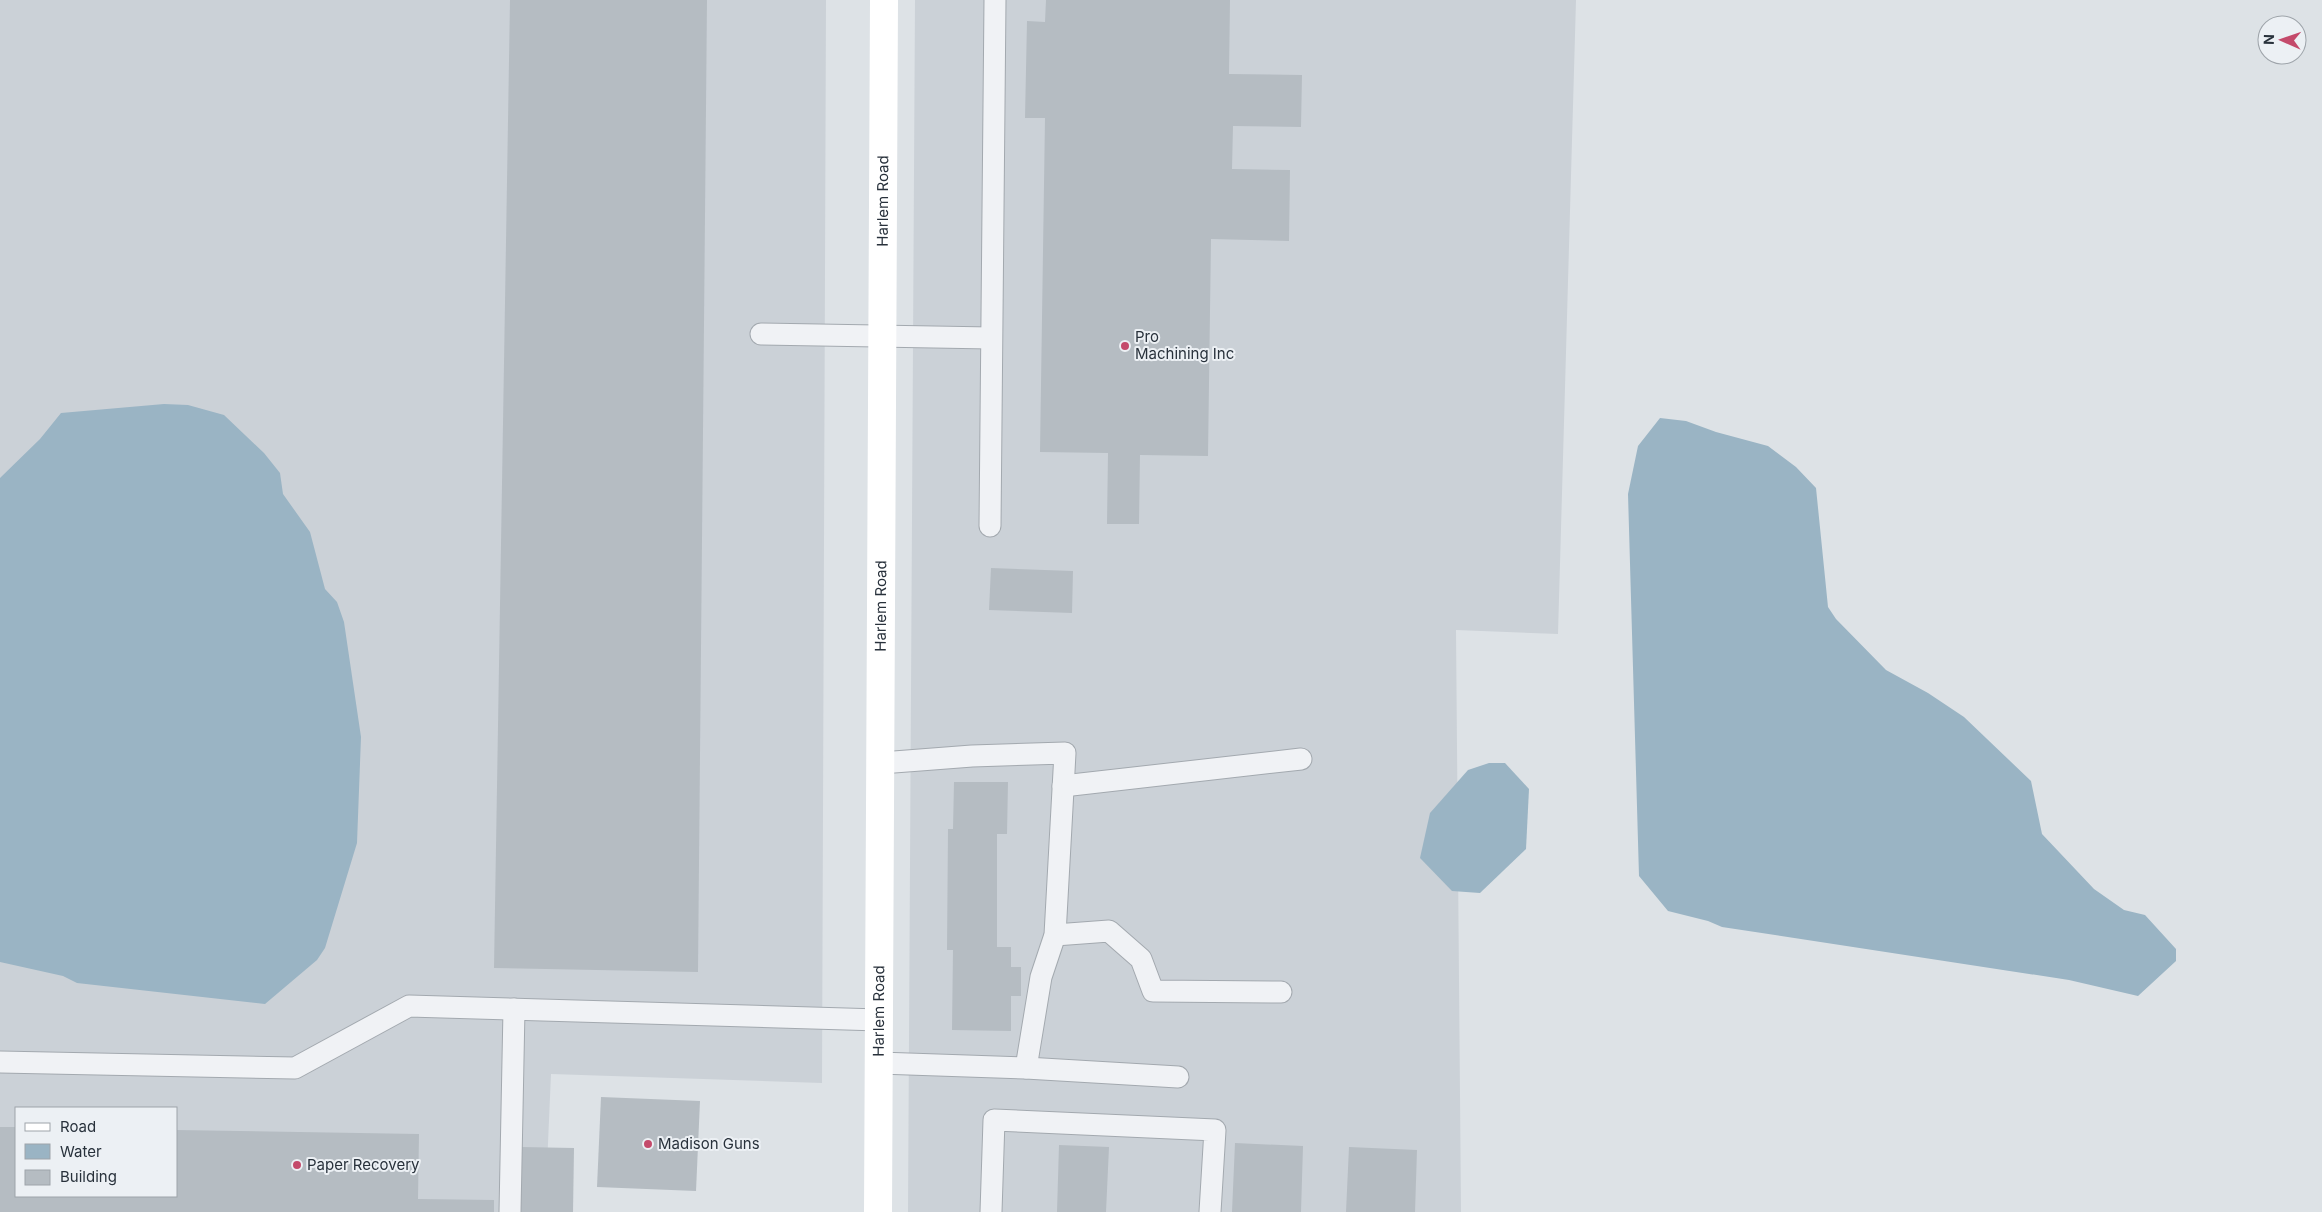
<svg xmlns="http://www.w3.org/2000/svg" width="2322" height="1212" font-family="Inter,sans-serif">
	<rect width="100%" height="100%" fill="#dde2e6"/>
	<g fill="#cbd1d7" fill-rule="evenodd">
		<path d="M0,0H826L822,1083L551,1074L545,1212H0ZM16,1108H176V1196H16Z"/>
		<polygon points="915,0 1576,0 1558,634 1456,630 1461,1212 908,1212"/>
	</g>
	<g fill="#9ab4c4">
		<polygon points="164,404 188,405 224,415 264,453 280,473 283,494 310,532 325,589 337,602 344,622 361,737 357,843 325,948 317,960 265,1004 77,983 63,976 0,962 0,478 40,439 61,413"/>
		<polygon points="1660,418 1686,421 1716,432 1768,446 1796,467 1816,488 1828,607 1836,619 1886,670 1928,693 1964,717 2031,781 2042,834 2094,889 2124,910 2145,915 2176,949 2176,961 2138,996 2069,980 1722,927 1708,921 1668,911 1639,876 1628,494 1638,446"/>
		<polygon points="1489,763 1505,763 1529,789 1526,849 1480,893 1452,891 1420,858 1430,813 1468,770"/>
	</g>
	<g fill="#b5bcc2">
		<polygon points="510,0 707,0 698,972 494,968"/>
		<polygon points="1046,0 1230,0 1229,74 1302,75 1301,127 1233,126 1232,169 1290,170 1289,241 1211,239 1208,456 1140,455 1139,524 1107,524 1108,453 1040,452 1045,118 1025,118 1027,21 1045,22"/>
		<polygon points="991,568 1073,571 1072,613 989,610"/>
		<polygon points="954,782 1008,782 1007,834 997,834 997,947 1011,947 1011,967 1021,967 1021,996 1011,996 1011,1031 952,1030 953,950 947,950 948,829 953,829"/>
		<polygon points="601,1097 700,1101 696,1191 597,1187"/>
		<polygon points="0,1127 16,1127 16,1196 176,1196 176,1130 419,1134 418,1199 494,1200 494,1212 0,1212"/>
		<polygon points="1235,1143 1303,1146 1301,1212 1232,1212"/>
		<polygon points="1059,1145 1109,1147 1106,1212 1057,1212"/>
		<polygon points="521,1147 574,1148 573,1212 519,1212"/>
		<polygon points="1349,1147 1417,1150 1415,1212 1346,1212"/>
	</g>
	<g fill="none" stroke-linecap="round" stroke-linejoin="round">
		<g stroke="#a3a9af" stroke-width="23">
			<g id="service">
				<polyline points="761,334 991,338"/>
				<polyline points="990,526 995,0"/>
				<polyline points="881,763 972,756 1065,753 1055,935 1041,977 1026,1068"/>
				<polyline points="1063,786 1301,759"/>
				<polyline points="1055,935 1109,931 1141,959 1153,991 1281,992"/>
				<polyline points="0,1062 295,1068 409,1006 879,1020"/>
				<polyline points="879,1063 1026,1068 1178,1077"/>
				<polyline points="510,1212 514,1009"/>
				<polyline points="991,1212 994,1120 1215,1130 1210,1212"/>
			</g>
		</g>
		<use href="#service" stroke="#f0f2f5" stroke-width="21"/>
		<path stroke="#fff" stroke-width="28" id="s1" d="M878,1212L884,0"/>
	</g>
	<g fill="#c44a6b" stroke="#ecf0f4" stroke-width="2">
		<circle cx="1125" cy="346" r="5"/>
		<circle cx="648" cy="1144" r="5"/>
		<circle cx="297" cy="1165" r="5"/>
	</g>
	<g text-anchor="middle" stroke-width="4" stroke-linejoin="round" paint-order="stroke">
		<g font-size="15" fill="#28313b" stroke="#ecf0f4">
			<text dy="5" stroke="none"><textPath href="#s1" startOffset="1011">Harlem Road</textPath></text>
			<text dy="5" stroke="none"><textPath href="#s1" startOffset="606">Harlem Road</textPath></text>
			<text dy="5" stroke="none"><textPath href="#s1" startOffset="201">Harlem Road</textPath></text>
		</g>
		<g font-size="15" fill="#28313b" stroke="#ecf0f4" text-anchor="start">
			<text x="1135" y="342">Pro<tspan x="1135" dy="17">Machining Inc</tspan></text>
			<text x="658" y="1149">Madison Guns</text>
			<text x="307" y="1170">Paper Recovery</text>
		</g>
	</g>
	<rect x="15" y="1107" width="162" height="90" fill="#ecf0f4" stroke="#9ea4aa"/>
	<rect x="25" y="1123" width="25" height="8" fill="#ffffff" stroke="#9ea4aa"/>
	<text x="60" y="1132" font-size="15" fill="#28313b">Road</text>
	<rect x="25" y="1144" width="25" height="15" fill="#9ab4c4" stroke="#9ea4aa"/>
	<text x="60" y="1157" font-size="15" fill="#28313b">Water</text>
	<rect x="25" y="1170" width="25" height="15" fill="#b5bcc2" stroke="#9ea4aa"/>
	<text x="60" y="1182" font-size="15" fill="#28313b">Building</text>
	<g transform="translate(2282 40) rotate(272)"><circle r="24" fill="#ecf0f4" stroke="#9ea4aa"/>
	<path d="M0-4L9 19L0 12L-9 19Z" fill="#c44a6b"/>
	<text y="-8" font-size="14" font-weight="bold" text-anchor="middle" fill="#28313b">N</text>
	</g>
</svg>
